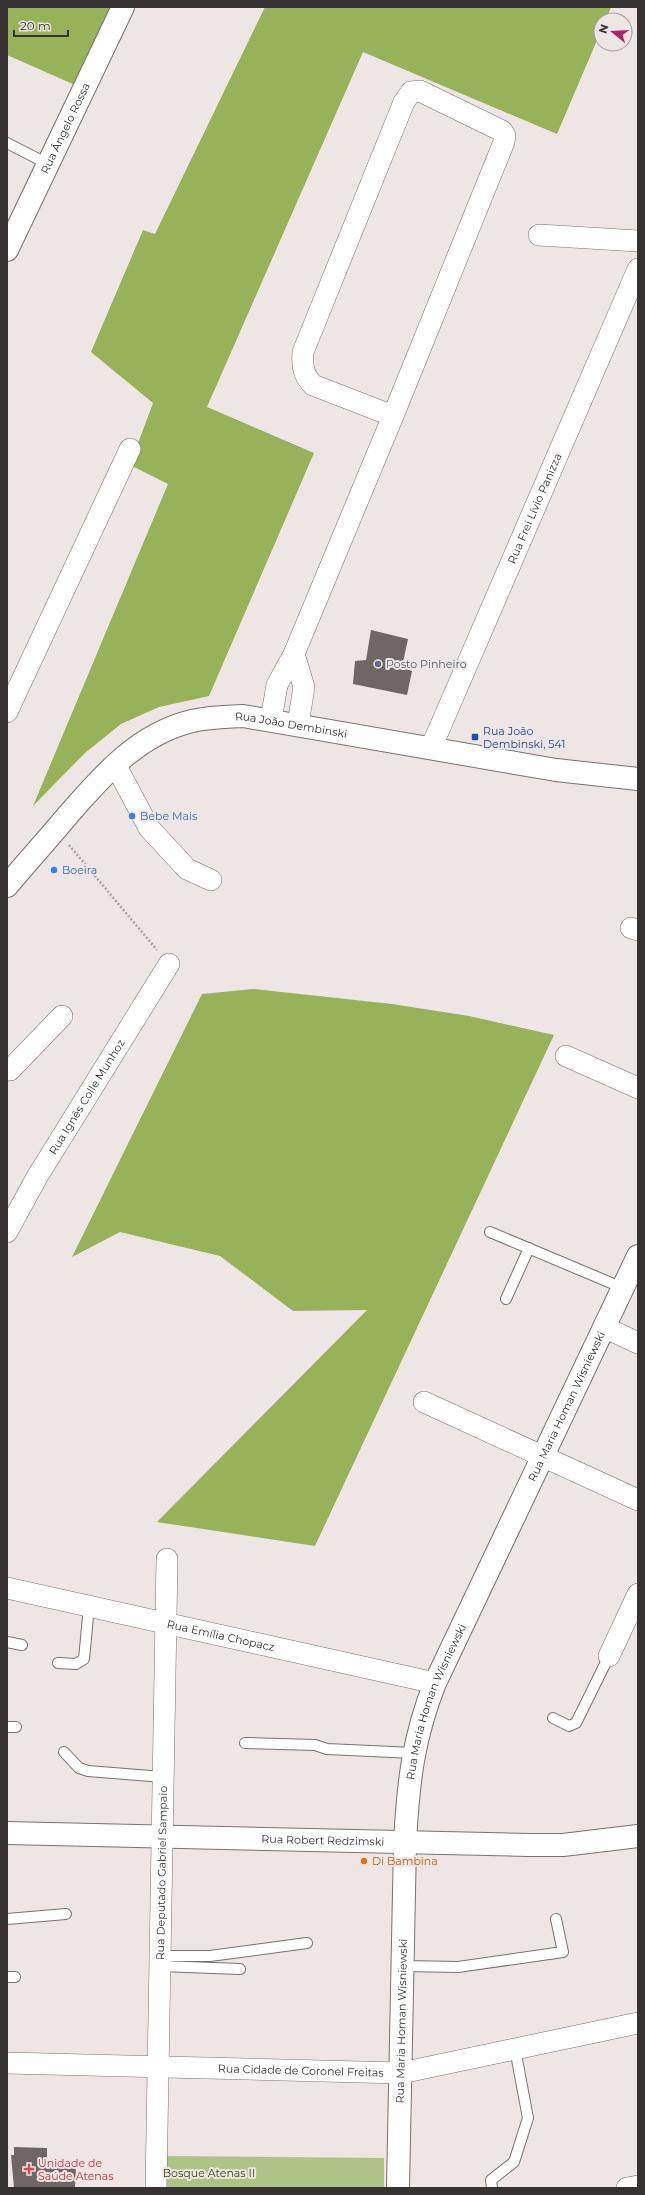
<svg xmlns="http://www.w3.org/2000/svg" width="645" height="2195" font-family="Montserrat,sans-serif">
	<rect width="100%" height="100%" fill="#eee6e4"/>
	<polygon fill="#afc386" points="164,2156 384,2158 384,2188 163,2188"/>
	<g fill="#97b259">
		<polygon points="7,7 112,7 75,85 7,55"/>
		<polygon points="265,7 611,7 606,20 601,20 601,31 557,134 363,52 207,407 314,453 209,696 159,707 121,724 85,753 33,806 168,484 130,465 153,403 91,352 143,230 155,234"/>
		<polygon points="253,989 392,1004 469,1016 554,1035 315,1546 157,1522 367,1310 293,1311 220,1256 120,1232 72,1257 202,994"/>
	</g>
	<g fill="#6e6765">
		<polygon points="371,630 408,639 402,667 412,671 407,695 353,684 355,661 366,660"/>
		<polygon points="14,2147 47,2148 47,2165 76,2166 75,2188 14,2188 11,2155 14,2155"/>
	</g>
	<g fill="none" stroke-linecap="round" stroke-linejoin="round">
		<g stroke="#787270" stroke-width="12">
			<g id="service">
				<polyline points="7,143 48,164"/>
				<polyline points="490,1232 623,1288"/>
				<polyline points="506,1299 529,1248"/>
				<polyline points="7,1642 22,1645"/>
				<polyline points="58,1663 76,1664 84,1659 89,1606"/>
				<polyline points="553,1718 569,1726 576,1723 609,1656"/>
				<polyline points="7,1727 16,1727"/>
				<polyline points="245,1743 315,1745 327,1749 414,1753"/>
				<polyline points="64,1752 79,1768 88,1771 163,1777"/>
				<polyline points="7,1919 66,1914"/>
				<polyline points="160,1956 210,1956 307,1943"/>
				<polyline points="160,1966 240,1969"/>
				<polyline points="403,1966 458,1967 563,1952 556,1919"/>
				<polyline points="7,1977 15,1977"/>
				<polyline points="492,2188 491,2180 514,2162 528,2118 515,2049"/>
			</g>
		</g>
		<g stroke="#787270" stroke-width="22">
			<g id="minor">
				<polyline points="539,235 638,241"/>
				<polyline points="294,654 304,687 298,724"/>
				<polyline points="7,712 130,449"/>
				<path d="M271,720L277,685L294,654L393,416L504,142L505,136L502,131L420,91L411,92L404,102L303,352C302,366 303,375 313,385L393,416"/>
				<path id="s1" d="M431,748L638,269"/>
				<polyline points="115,764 149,828 187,869 211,880"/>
				<polyline points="631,928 638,930"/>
				<polyline points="566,1056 638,1088"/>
				<polyline points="7,1069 10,1070 62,1016"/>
				<path id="s2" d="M7,1232L37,1177L169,964"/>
				<polyline points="604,1327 638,1343"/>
				<polyline points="424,1402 638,1500"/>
				<path id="s3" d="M7,1588L435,1683"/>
				<polyline points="609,1656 638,1594"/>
				<path id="s4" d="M7,2063L401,2073L638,2023"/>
				<path id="s5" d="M156,2188L167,1559"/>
				<polyline points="627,2188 638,2186"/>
			</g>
		</g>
		<g stroke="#787270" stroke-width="24">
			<g id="tertiary">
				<path id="s6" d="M7,250L123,7"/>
				<path id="s7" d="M7,1833L529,1845H563L638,1836"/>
				<path id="s8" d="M398,2188L405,1843C408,1784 413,1738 435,1683L638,1256"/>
			</g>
		</g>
		<g stroke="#787270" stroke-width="24">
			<g id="secondary">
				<path id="s9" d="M7,886C27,862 48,839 68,815C103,775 138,734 192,721C209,717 226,717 243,716L556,770L638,779"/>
			</g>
		</g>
		<polyline stroke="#aba5a3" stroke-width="2.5" stroke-dasharray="2 2" stroke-linecap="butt" points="69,845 157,950"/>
		<use href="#service" stroke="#fff" stroke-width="10"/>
		<use href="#minor" stroke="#fff" stroke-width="21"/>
		<use href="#tertiary" stroke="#fff" stroke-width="22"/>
		<use href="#secondary" stroke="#fff" stroke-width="22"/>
	</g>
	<circle fill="#5c6f8a" stroke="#eee6e4" stroke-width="1.5" cx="378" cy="664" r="4"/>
	<rect fill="#1a4fb4" stroke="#eee6e4" stroke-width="1.5" x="471" y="733" width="8" height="8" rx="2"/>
	<g fill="#3f7fe0" stroke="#eee6e4" stroke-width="1.5">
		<circle cx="132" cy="816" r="4"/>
		<circle cx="54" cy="870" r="4"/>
	</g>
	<circle fill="#e8710a" stroke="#eee6e4" stroke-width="1.5" cx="364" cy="1861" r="4"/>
	<path fill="#e0444e" stroke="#eee6e4" stroke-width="1.5" d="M27 2163h4v4h4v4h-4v4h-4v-4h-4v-4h4z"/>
	<g text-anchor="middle" stroke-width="4" stroke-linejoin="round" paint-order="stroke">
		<g font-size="11" fill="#353231" stroke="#eee6e4">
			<text dy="4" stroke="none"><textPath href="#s6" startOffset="135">Rua Ângelo Rossa</textPath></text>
			<text dy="4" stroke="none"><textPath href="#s1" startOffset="261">Rua Frei Lívio Panizza</textPath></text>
			<text dy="4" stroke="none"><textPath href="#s9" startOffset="352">Rua João Dembinski</textPath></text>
			<text dy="4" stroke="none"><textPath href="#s2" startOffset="157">Rua Ignês Colle Munhoz</textPath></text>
			<text dy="4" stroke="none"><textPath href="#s8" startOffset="815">Rua Maria Homan Wisniewski</textPath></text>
			<text dy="4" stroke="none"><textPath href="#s3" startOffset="219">Rua Emília Chopacz</textPath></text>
			<text dy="4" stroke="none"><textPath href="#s8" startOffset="491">Rua Maria Homan Wisniewski</textPath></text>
			<text dy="4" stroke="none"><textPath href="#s7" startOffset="316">Rua Robert Redzimski</textPath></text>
			<text dy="4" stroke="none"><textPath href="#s5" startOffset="315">Rua Deputado Gabriel Sampaio</textPath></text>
			<text dy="4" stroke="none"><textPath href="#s8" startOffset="167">Rua Maria Homan Wisniewski</textPath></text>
			<text dy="4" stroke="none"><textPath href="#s4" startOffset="294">Rua Cidade de Coronel Freitas</textPath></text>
		</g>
		<g font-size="11" fill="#4e5e75" stroke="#eee6e4" text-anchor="start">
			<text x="386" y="668">Posto Pinheiro</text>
		</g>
		<g font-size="11" fill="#164399" stroke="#eee6e4" text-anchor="start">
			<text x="483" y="735">Rua João<tspan x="483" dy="13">Dembinski, 541</tspan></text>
		</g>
		<g font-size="11" fill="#366cbe" stroke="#eee6e4" text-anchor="start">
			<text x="140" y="820">Bebe Mais</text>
			<text x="62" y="874">Boeira</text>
		</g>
		<g font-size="11" fill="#c56008" stroke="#eee6e4" text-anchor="start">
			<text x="372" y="1865">Di Bambina</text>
		</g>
		<g font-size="11" fill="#be3a42" stroke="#eee6e4" text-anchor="start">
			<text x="38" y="2167">Unidade de<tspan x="38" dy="13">Saúde Atenas</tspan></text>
		</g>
		<g font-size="11" fill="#374701" stroke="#eee6e4">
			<text x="209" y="2177">Bosque Atenas II</text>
		</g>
	</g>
	<rect width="645" height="2195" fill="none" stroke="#353231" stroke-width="16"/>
	<g transform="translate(613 32) rotate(288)"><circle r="19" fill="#eee6e4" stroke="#a49e9c"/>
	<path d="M0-3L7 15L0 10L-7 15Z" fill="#ab246c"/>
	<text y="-6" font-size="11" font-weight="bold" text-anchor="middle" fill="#353231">N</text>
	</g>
	<path d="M14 30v6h54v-6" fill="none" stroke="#353231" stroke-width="2"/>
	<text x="20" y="30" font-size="12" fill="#353231" stroke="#eee6e4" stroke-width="3" paint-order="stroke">20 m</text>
</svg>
